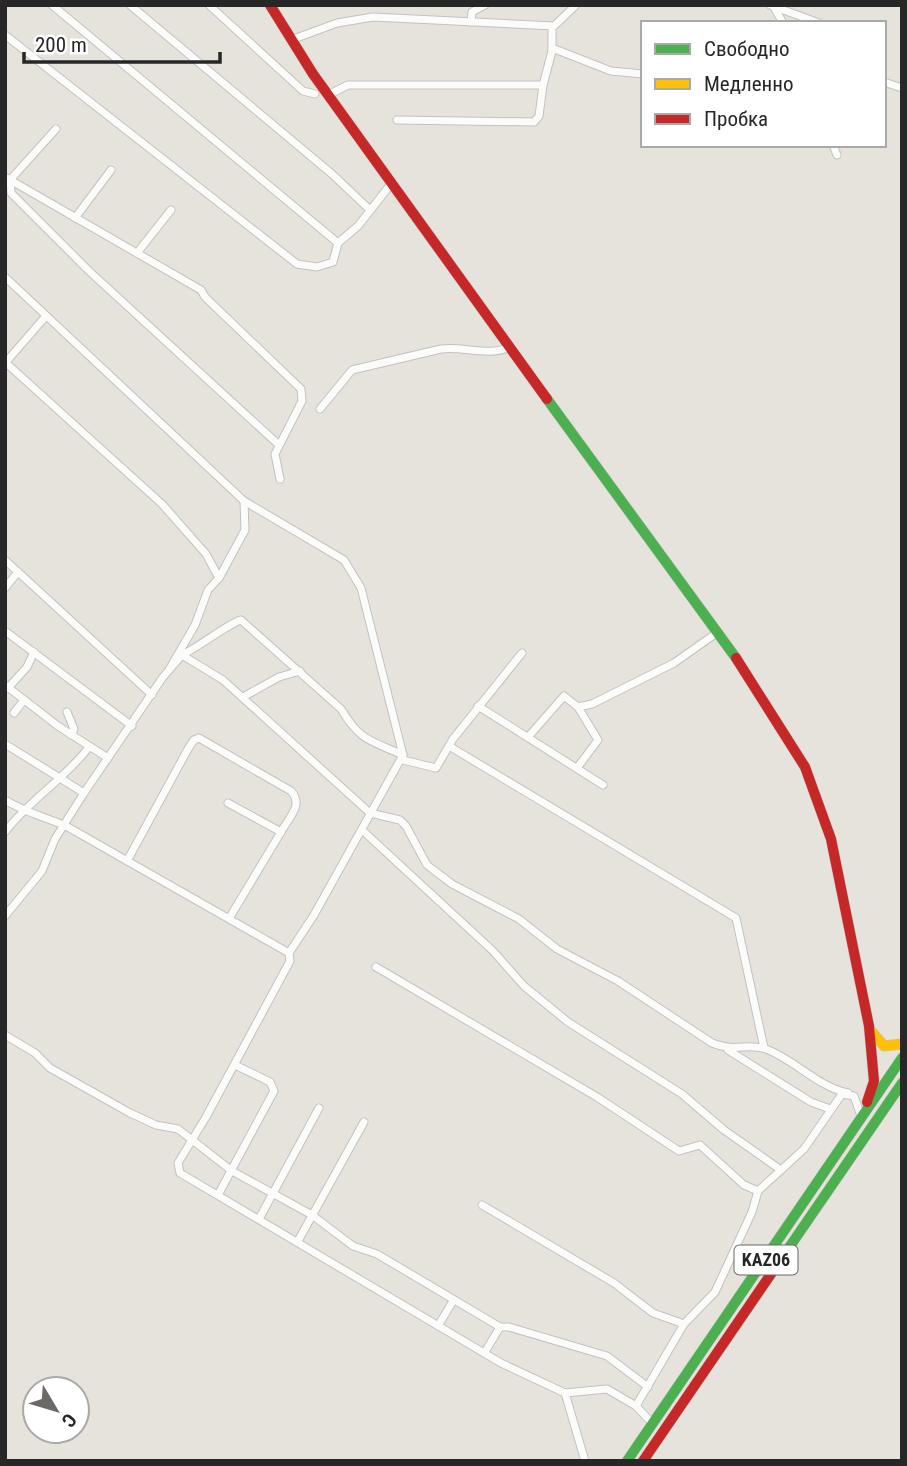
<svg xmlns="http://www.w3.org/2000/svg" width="907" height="1466" font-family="'Roboto Condensed',sans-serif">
	<rect width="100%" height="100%" fill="#e6e3dc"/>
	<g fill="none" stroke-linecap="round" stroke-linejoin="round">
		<g stroke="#c3c2c2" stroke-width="9">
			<g id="street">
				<polyline points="52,5 338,243 358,226 391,184"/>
				<polyline points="130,5 332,174 370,210"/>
				<polyline points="209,5 303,91 315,94"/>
				<polyline points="770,5 819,23"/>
				<polyline points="774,7 783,23"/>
				<polyline points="471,22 472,12 485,5"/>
				<polyline points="5,35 297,264 317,267 333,262 338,243"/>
				<polyline points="291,40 337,23 373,17 554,26 576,5"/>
				<polyline points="552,48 611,71 643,74"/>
				<polyline points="884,82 902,88"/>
				<polyline points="543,85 552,51 552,27"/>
				<polyline points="328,95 348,85 543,85 539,116 534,122 397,120"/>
				<polyline points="56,129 10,180 11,193 89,271 279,445"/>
				<polyline points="833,145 837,155"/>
				<polyline points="5,177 201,290 205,297 301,389 302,401 275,454 280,479"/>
				<polyline points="75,218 111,170"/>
				<polyline points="137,253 171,210"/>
				<polyline points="5,277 244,501 245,530 219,578 208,590 195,625 170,668"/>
				<polyline points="5,362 162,504 206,554 219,578"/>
				<polyline points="6,362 46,316"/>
				<path d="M320,409L352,370L441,349C463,346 490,357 510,347"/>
				<polyline points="244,501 344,560 361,588 403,755 314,915 289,953"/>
				<polyline points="5,560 152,695"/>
				<polyline points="5,588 18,572"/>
				<polyline points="5,631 132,726"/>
				<path d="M182,655C197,648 231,622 241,620L341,709C361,742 370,740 403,755"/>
				<polyline points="5,685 58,726 108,758"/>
				<polyline points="8,688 27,667 34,652"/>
				<polyline points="243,697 279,677 300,671"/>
				<polyline points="478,706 603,785"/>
				<polyline points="67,712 74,729 71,735"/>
				<polyline points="14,713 24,700"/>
				<polyline points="529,736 564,696 578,707 592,704 674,663 718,632"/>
				<path d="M5,744L84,793L163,677L182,655L223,680L370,813L400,820L406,826L427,865L452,884L519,919L557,949L618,981L712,1043C736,1053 746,1042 766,1049C795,1060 818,1087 848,1093"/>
				<polyline points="449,746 736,918 764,1048"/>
				<polyline points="403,760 436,768 453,739 522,653"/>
				<polyline points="577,768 598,740 578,707"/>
				<path d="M5,800C24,812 45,817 66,826L289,953L290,961L206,1117L178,1163L180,1173L501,1363L565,1393L585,1461"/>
				<polyline points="228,803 281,832 230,917"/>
				<polyline points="362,830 493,951 524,986 568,1022 682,1094 724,1130 781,1170 804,1149 842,1094 854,1096 861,1116"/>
				<path d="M5,832C29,800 65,779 89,747"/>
				<path d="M127,861L188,749L194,740L199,738L291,791C304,805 289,817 281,832"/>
				<polyline points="5,916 42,871 55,839 84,793"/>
				<polyline points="376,967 597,1097 679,1151 700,1145 744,1185 758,1191"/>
				<polyline points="5,1035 35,1053 50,1068 130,1113 156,1125 178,1129 232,1171 312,1215 353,1246 377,1254 500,1327 509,1327 607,1356 648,1387"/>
				<polyline points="728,1050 811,1102 830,1109"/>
				<polyline points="218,1195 274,1091 270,1082 235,1065"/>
				<polyline points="482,1205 614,1283 653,1313 684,1324"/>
				<polyline points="259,1219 319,1108"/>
				<polyline points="298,1241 364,1122"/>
				<polyline points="438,1326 453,1301"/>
				<polyline points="485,1352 500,1327"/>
				<polyline points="565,1393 607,1389 636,1406 652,1423"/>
				<polyline points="636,1406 684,1324 715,1292 752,1212 758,1191 781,1170"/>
			</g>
		</g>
		<g stroke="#c3c2c2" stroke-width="11">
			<g id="fast">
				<polyline points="547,399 736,658"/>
				<polyline points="786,1252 902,1083"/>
				<polyline points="627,1461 902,1058"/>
			</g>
		</g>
		<g stroke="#c3c2c2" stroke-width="11">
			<polyline id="slow" points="872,1032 884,1046 902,1044"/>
		</g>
		<g stroke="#c3c2c2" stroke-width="11">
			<g id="jam">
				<polyline points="270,5 313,74 547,399"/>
				<polyline points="736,658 805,767 831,839 869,1026 874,1081 867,1102"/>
				<polyline points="643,1461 786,1252"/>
			</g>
		</g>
		<use href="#street" stroke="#fbfbfa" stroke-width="7"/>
		<use href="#fast" stroke="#4caf50" stroke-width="10"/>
		<use href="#slow" stroke="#ffc107" stroke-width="10"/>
		<use href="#jam" stroke="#c62828" stroke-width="10"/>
	</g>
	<g text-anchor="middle" stroke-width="7" stroke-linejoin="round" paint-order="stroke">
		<rect fill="#fff" stroke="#686868" stroke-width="2" x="734.5" y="1245.5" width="63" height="29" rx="5"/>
		<g font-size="18" font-weight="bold" fill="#272727">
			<text x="766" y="1266">KАZ06</text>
		</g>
	</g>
	<rect width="907" height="1466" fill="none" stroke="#272727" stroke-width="14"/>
	<rect x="641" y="21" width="245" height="126" fill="#ffffff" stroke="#a9a9a9" stroke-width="2"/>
	<rect x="655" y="44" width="35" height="10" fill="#4caf50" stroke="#a9a9a9" stroke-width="2"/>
	<text x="704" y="56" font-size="21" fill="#272727">Свободно</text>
	<rect x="655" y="79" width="35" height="10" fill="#ffc107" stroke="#a9a9a9" stroke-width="2"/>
	<text x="704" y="91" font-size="21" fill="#272727">Медленно</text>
	<rect x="655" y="114" width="35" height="10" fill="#c62828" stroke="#a9a9a9" stroke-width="2"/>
	<text x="704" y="126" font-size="21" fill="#272727">Пробка</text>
	<g transform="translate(56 1410) rotate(128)"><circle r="33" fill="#ffffff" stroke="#a9a9a9" stroke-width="2"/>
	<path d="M0-5L12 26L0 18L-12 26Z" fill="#6a6966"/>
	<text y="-10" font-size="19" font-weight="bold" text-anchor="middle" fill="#272727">С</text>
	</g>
	<path d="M24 52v10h196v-10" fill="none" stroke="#272727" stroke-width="3.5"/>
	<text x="35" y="52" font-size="21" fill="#272727" stroke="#ffffff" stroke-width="5" paint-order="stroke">200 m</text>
</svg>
